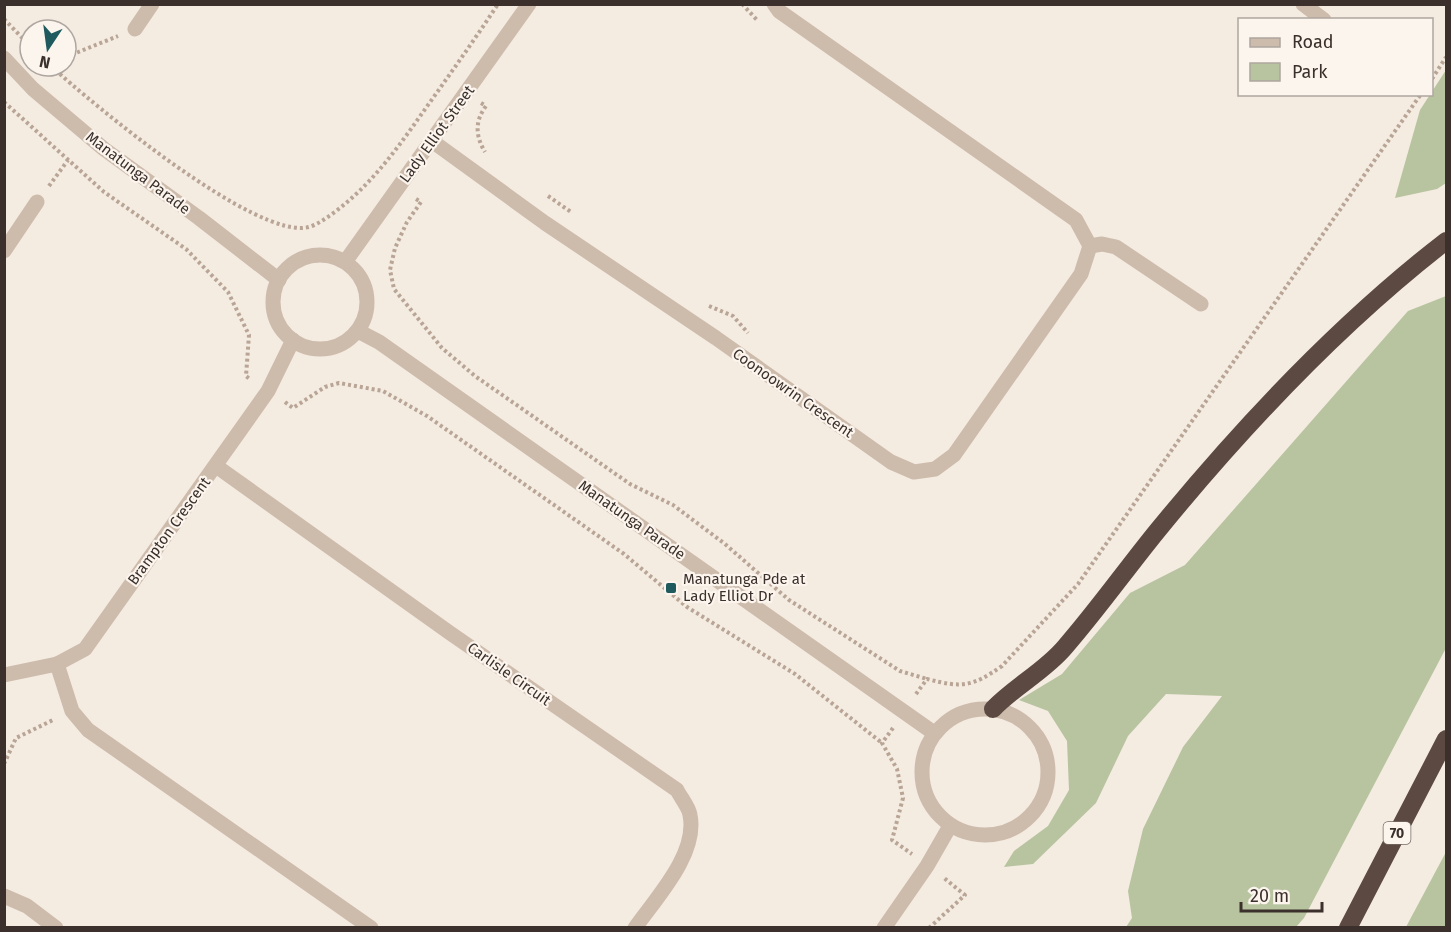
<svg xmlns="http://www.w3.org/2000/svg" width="1451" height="932" font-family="'Fira Sans',sans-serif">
	<rect width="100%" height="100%" fill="#f4ebe1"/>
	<g fill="#b8c4a0">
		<polygon points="1446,70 1446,183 1437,189 1395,198 1420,110"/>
		<polygon points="1446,296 1446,648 1304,918 1296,927 1126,927 1132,918 1128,891 1143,829 1183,747 1222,696 1166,694 1128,736 1096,803 1033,864 1004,867 1014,851 1048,826 1069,790 1067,741 1048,711 1019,700 1062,674 1130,593 1185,565 1408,311"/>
		<polygon points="1446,852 1446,927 1406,927"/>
	</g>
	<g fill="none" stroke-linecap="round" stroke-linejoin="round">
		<g stroke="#b9a596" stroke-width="4" stroke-dasharray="3 3" stroke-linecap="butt">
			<polyline points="742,4 758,21"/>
			<polyline points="4,19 30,46"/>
			<polyline points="66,57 118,36"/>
			<path d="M51,66C91,103 257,241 309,227C318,224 325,219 332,214C375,183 403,140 433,98C455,67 477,36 498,4"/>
			<polyline points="1432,79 1446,57"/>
			<polyline points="4,102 104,192 186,249 228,292 249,335 246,376 251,380"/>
			<path d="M481,103L486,106C474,122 476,137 485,152"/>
			<polyline points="49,186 68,160"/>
			<polyline points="548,196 571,212"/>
			<polyline points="416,199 421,202 407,222 395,248 390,270 394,289 442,348 475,376 630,484 673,505 725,544 789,600 900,671 927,679"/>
			<polyline points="709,306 733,316 748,333"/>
			<polyline points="285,402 293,408 325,387 339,383 383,391 427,416 624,554 687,607 795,674 882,743"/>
			<path d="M916,694L927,679C962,688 972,687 1002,666L1078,584L1421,94"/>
			<polyline points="893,728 882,743 897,769 903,798 892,840 912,854"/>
			<polyline points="4,764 16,738 55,719"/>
			<polyline points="929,928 965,895 944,878"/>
		</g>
		<g stroke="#cdbbac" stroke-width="15">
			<polyline points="1303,4 1324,20"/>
			<polyline points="135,29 152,4"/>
			<polyline points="4,58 33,89 104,149 199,218 279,280"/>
			<polyline points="432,141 545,223 716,338 891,462 914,472 935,469 954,455 1081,274 1090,246 1076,220 779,11 774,4"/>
			<polyline points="1090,246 1102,244 1116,247 1201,304"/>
			<polyline points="4,251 37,202"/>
			<circle cx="320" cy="302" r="47"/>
			<polyline points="345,262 529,4"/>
			<polyline points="358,331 379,342 934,733"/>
			<path d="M216,466L450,633L677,790C681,798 689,807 690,815C698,854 656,898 635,928"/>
			<polyline points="57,664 72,711 88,730 371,928"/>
			<polyline points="4,675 57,664 85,649 268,391 293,340"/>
			<circle cx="985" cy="772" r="63"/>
			<polyline points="4,896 27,906 56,928"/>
			<polyline points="884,928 927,866 950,826"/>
		</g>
		<g stroke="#5c4a42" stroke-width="18">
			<path d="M993,709C1015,686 1045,671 1065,647C1098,609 1127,568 1158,530C1243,426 1340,323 1446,241"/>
			<polyline points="1348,928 1446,739"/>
		</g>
	</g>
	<rect fill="#1f5a5e" stroke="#fbf5ee" stroke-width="2" x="665" y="582" width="12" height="12" rx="3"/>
	<g text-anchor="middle" stroke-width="4.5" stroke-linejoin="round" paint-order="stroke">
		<rect fill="#fbf5ee" stroke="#756b66" stroke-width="1.5" x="1383.5" y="822" width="27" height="22" rx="4.5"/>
		<g font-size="14" font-weight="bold" fill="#3b302b">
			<text x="1397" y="838">70</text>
		</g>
		<g font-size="15" fill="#3b302b" stroke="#fbf5ee">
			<text transform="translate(437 134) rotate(-54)" y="5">Lady Elliot Street</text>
			<text transform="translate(138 173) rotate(37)" y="5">Manatunga Parade</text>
			<text transform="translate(793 393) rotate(35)" y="5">Coonoowrin Crescent</text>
			<text transform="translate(632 520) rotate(35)" y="5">Manatunga Parade</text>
			<text transform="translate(169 531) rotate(-54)" y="5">Brampton Crescent</text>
			<text transform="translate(509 674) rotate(35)" y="5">Carlisle Circuit</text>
		</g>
		<g font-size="15" fill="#3b302b" stroke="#fbf5ee" text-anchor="start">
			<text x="683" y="584">Manatunga Pde at<tspan x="683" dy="17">Lady Elliot Dr</tspan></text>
		</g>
	</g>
	<rect width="1451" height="932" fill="none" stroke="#3b302b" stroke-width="12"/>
	<rect x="1238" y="18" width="195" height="78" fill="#fbf5ee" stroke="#aea6a0" stroke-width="1.5"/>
	<rect x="1250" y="38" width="30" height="9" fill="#cdbbac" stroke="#aea6a0" stroke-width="1.5"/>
	<text x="1292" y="48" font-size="18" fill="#3b302b">Road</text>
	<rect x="1250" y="63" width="30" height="18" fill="#b8c4a0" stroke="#aea6a0" stroke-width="1.5"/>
	<text x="1292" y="78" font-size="18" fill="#3b302b">Park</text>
	<g transform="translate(48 48) rotate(193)"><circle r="28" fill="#fbf5ee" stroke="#aea6a0" stroke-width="1.5"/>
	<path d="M0-4.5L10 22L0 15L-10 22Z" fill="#1f5a5e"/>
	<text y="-9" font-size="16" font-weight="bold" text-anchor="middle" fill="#3b302b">N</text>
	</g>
	<path d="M1241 902v9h81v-9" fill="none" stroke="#3b302b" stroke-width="3"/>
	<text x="1250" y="902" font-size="18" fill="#3b302b" stroke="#fbf5ee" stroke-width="4.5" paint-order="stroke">20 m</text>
</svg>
